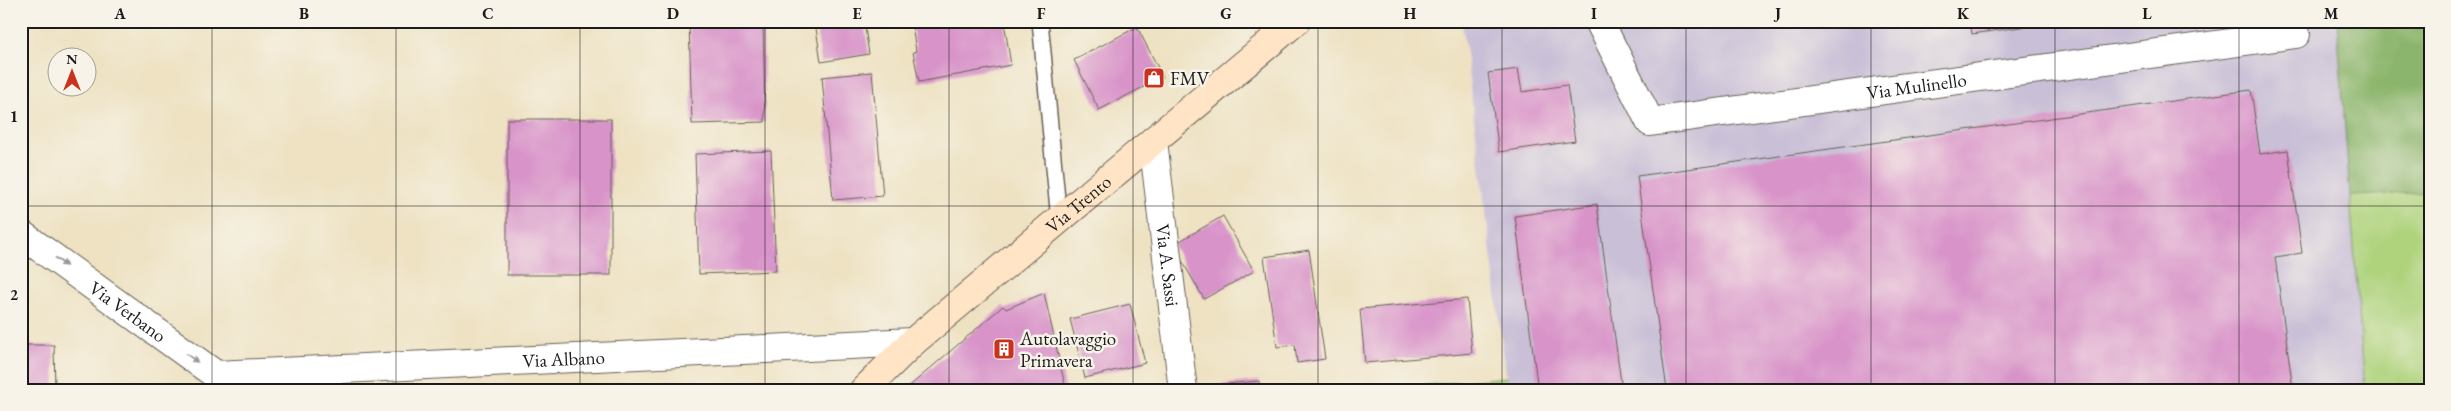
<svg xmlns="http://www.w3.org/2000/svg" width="2451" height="411" font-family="'EB Garamond',serif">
	<rect width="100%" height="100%" fill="#f7f3e8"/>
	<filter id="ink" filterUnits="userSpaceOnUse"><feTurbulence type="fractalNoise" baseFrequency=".02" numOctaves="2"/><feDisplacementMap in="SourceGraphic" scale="10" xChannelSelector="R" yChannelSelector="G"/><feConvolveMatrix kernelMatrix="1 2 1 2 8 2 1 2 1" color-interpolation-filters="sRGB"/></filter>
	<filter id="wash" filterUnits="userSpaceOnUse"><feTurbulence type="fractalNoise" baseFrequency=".0096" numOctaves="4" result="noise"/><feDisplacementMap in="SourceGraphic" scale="20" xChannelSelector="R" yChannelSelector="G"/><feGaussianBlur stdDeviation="1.12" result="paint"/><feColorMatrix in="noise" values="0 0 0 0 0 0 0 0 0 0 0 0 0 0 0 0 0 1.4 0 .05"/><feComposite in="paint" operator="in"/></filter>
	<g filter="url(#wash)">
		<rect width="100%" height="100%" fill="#eee2c3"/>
		<polygon fill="#c9bfd7" points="1462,21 2337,21 2365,390 1508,390"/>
		<g fill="#afd37d" stroke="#66784c">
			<polygon points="2430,192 2430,390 2365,390 2350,196"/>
			<polygon points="1506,377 1508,390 1374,390"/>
		</g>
		<polygon fill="#8bb56c" stroke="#546844" points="2337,21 2430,21 2430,192 2350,196"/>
		<g id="blocks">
			<g fill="#d893c9">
				<polygon points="689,21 763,21 765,122 692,124"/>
				<polygon points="815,21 864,21 869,54 821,62"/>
				<polygon points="923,21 1004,21 1011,65 919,82 913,52 916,51 912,26 923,24"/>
				<polygon points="1970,21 2056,21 2056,22 1972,34"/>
				<polygon points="1137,27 1163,77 1099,110 1074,60"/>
				<polygon points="1518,69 1522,92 1567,85 1575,141 1499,152 1488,73"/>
				<polygon points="872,72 883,196 833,200 822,77"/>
				<polygon points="2251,90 2260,154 2288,150 2302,253 2275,257 2293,390 1667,390 1637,176"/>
				<rect x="507" y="119" width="104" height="156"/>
				<polygon points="771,151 776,271 699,274 695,154"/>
				<polygon points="1597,204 1622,390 1538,390 1515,216"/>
				<polygon points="1223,216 1254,271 1204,299 1173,245"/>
				<polygon points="1309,250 1325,359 1297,363 1295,345 1277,347 1264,257"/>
				<polygon points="1044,293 1066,390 905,390 1003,306 1006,309"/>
				<polygon points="1467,299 1472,353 1365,363 1360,309"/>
				<polygon points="1130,304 1145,363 1085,378 1070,319"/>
				<polygon points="21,345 54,345 55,390 21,390"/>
				<polygon points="1259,381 1260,390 1205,390 1205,386"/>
			</g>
		</g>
	</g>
	<g filter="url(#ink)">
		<use href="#blocks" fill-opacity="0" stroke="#666156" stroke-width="1"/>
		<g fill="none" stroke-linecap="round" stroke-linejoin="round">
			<g stroke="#666156" stroke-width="18">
				<polyline id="lane" points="1040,21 1059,220"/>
			</g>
			<g stroke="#666156" stroke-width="30">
				<g id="street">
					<path id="s1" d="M1599,21L1650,122L2296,34"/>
					<path id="s2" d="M1153,141L1183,390"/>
					<path id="s3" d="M21,234L230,385"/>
					<path id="s4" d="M215,375L913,342"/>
				</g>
			</g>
			<g stroke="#666156" stroke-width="30">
				<g id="secondary">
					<path id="s5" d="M864,390L913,342L1296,21"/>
				</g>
			</g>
			<use href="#lane" stroke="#fff" stroke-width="15"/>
			<use href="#street" stroke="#fff" stroke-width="28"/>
			<use href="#secondary" stroke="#ffe4c6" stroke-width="28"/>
		</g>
		<defs><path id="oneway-solid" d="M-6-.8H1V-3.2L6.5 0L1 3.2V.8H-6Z" transform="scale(1.25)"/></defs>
		<g fill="#999">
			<use href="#oneway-solid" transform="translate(61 262) rotate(36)"/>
			<use href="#oneway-solid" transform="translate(192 358) rotate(36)"/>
		</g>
	</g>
	<path fill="none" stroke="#1c1c1c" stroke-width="1" stroke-opacity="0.55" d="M212,21V390M396,21V390M580,21V390M765,21V390M949,21V390M1133,21V390M1318,21V390M1502,21V390M1686,21V390M1871,21V390M2055,21V390M2239,21V390M21,206H2430"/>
	<defs>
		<g id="shop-square" transform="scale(1.125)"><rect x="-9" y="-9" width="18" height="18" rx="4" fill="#c8321e" stroke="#f7f3e8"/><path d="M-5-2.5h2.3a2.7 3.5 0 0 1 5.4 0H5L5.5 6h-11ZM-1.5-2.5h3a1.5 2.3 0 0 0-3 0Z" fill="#fff"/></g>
		<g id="building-square" transform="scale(1.125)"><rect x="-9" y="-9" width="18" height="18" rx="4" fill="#c8321e" stroke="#f7f3e8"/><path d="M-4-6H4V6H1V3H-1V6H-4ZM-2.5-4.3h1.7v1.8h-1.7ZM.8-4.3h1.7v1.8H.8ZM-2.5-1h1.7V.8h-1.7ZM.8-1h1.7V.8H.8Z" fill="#fff"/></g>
	</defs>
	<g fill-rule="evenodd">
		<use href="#shop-square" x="1154" y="78"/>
		<use href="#building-square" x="1004" y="349"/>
	</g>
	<g text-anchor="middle" stroke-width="5" stroke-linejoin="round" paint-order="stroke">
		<g font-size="19" fill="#1c1c1c" stroke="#f7f3e8" text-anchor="start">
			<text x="1170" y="85">FMV</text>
			<text x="1020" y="345">Autolavaggio<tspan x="1020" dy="22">Primavera</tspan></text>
		</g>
		<g font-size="19" fill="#1c1c1c" stroke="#f7f3e8">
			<text dy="7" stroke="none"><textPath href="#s1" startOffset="382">Via Mulinello</textPath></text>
			<text dy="7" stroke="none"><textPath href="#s5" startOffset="284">Via Trento</textPath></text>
			<text dy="7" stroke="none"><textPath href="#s2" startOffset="125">Via A. Sassi</textPath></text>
			<text dy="7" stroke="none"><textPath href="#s3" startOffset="132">Via Verbano</textPath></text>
			<text dy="7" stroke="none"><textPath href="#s4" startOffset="349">Via Albano</textPath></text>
		</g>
	</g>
	<rect width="2451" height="411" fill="none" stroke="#f7f3e8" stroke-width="55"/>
	<g transform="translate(72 72)"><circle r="24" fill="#f7f3e8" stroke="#9f9d96"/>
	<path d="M0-4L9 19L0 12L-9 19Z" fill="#c8321e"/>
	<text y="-8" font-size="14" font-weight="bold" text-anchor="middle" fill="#1c1c1c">N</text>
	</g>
	<rect x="28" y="28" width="2396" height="356" fill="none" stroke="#1c1c1c" stroke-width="2"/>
	<g font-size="16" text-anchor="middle" font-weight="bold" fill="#1c1c1c">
		<text x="120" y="19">A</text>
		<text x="304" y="19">B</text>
		<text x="488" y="19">C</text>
		<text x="673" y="19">D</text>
		<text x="857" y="19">E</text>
		<text x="1041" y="19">F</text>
		<text x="1226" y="19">G</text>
		<text x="1410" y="19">H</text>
		<text x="1594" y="19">I</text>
		<text x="1778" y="19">J</text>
		<text x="1963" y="19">K</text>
		<text x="2147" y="19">L</text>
		<text x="2331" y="19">M</text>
		<text x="14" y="122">1</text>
		<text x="14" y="300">2</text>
	</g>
</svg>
